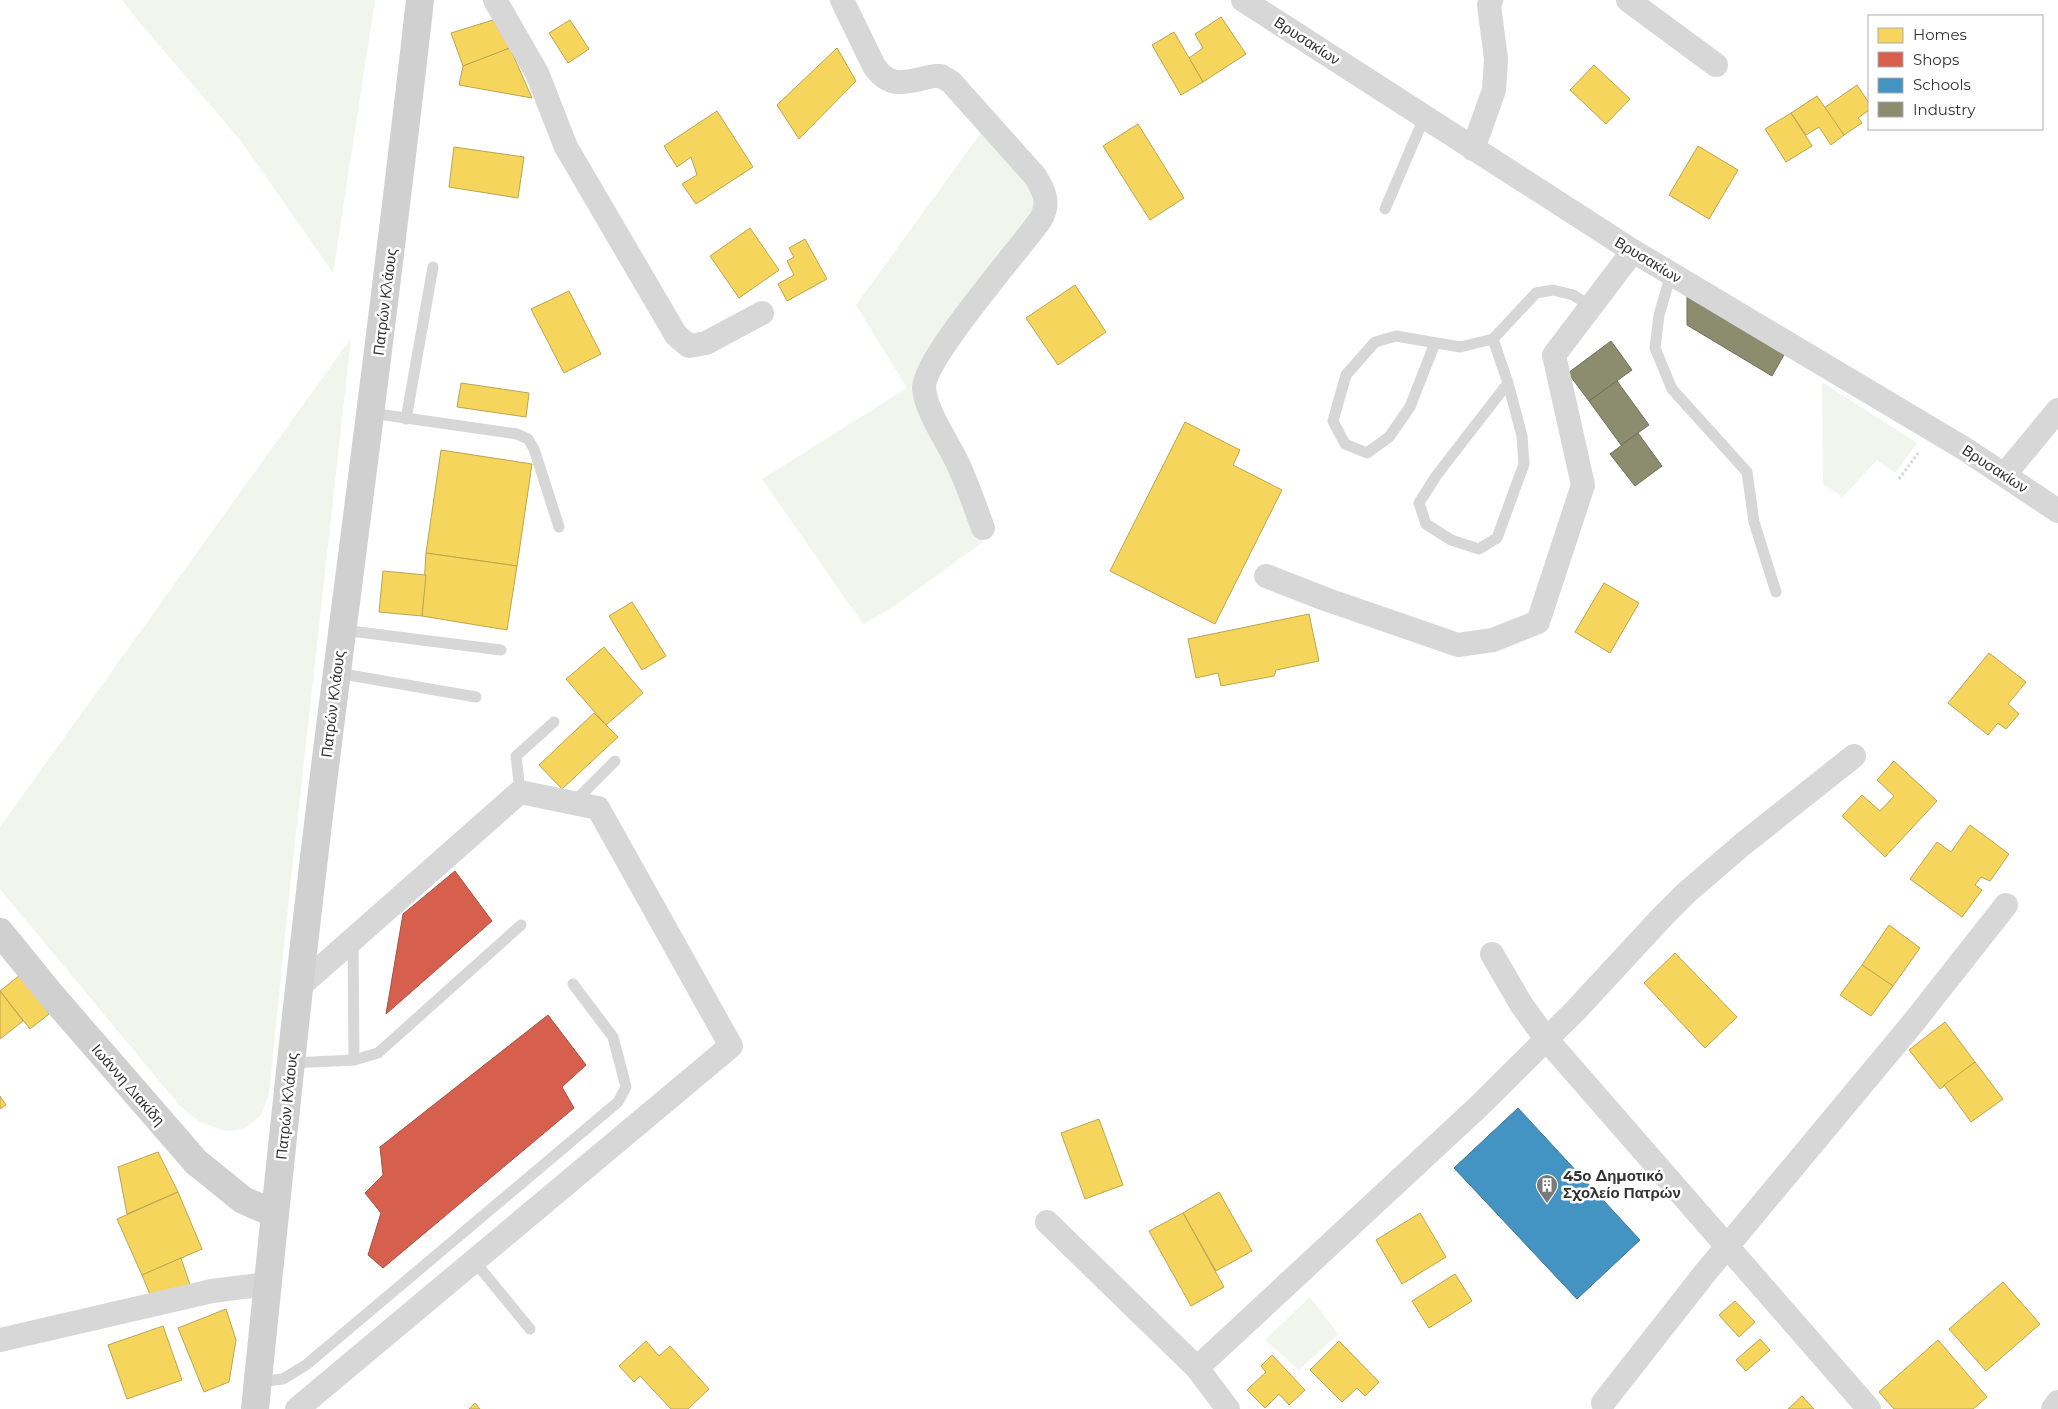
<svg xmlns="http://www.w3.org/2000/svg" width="2058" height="1409" font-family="Montserrat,sans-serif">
	<rect width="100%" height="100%" fill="#fff"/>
	<g fill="#f1f5ed">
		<polygon points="122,0 375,0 333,273 241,141 140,23"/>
		<polygon points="983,130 1042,196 917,386 983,542 890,609 863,624 762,479 907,388 856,305"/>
		<polygon points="351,338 289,897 269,1094 261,1115 244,1129 226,1131 199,1122 180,1106 0,889 0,827"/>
		<polygon points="1822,382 1917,443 1895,473 1877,460 1842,497 1823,484"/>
		<polygon points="1310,1297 1338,1334 1299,1370 1265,1340"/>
	</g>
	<g fill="#f6d55c" stroke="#bca450">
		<polygon points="1221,17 1246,54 1203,82 1189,58 1203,48 1195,34"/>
		<polygon points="493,20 510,48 463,66 451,33"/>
		<polygon points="570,20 589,49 568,63 549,33"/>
		<polygon points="1174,32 1203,82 1181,95 1152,45"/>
		<polygon points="510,48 532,98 459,85 463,66"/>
		<polygon points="837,48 856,81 799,139 777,105"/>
		<polygon points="1594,65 1630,99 1606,124 1570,90"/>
		<polygon points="1857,85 1869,103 1869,110 1858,118 1862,123 1844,135 1824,108"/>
		<polygon points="1817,96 1844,135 1831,145 1819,127 1806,135 1791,113"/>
		<polygon points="717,111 753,167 696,204 682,184 697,175 691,157 677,167 664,146"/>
		<polygon points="1791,113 1812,146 1786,162 1765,129"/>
		<polygon points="1138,124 1184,198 1150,220 1103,146"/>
		<polygon points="1698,146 1738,170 1709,219 1669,195"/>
		<polygon points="454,147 524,157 518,198 449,187"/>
		<polygon points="750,228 779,270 739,298 710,256"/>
		<polygon points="805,239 827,279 787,301 778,284 794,275 787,261 794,257 789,248"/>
		<polygon points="1075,285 1106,332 1058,365 1026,318"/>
		<polygon points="569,291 601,354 564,373 531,309"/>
		<polygon points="461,383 529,393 526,417 457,407"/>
		<polygon points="1185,422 1240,450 1233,465 1282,490 1215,624 1110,571"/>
		<polygon points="441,450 532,464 517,566 426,553"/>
		<polygon points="426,553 517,566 507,630 422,616"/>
		<polygon points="383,571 426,575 422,616 379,612"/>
		<polygon points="1604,583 1639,603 1610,653 1575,632"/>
		<polygon points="632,602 666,656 642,670 609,616"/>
		<polygon points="1309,614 1319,661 1276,670 1274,676 1221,686 1218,673 1196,678 1188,639"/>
		<polygon points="604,647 643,693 606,725 566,679"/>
		<polygon points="1989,653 2026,682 2008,704 2019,714 2006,729 1998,723 1988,735 1948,703"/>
		<polygon points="594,713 618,737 562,789 539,765"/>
		<polygon points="1894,761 1937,801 1885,857 1842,816 1862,795 1880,811 1894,796 1877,780"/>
		<polygon points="1970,825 2009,854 1990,881 1981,877 1975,885 1982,890 1962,917 1910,879 1937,842 1951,852"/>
		<polygon points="1889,925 1920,948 1893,986 1862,965"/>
		<polygon points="1675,953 1737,1017 1705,1048 1644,983"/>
		<polygon points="1862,965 1893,986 1871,1016 1840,995"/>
		<polygon points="20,975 49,1014 30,1029 0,991"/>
		<polygon points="0,991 23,1021 0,1039"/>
		<polygon points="1945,1022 1975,1062 1940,1089 1909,1050"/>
		<polygon points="1975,1062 2003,1099 1971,1122 1944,1085"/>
		<polygon points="0,1096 6,1105 0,1109"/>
		<polygon points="1099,1119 1123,1185 1085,1199 1061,1133"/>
		<polygon points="158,1152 178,1192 127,1214 118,1167"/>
		<polygon points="178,1192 202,1249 142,1275 117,1219"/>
		<polygon points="1219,1192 1252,1251 1216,1271 1183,1213"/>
		<polygon points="1183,1213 1224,1287 1191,1306 1149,1231"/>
		<polygon points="1420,1213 1446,1257 1402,1284 1376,1240"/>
		<polygon points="181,1258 190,1285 151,1297 142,1275"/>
		<polygon points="1455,1274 1472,1301 1429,1328 1412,1301"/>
		<polygon points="2003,1282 2040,1324 1986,1371 1949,1329"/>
		<polygon points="1735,1301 1755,1322 1739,1337 1719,1315"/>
		<polygon points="226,1309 236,1340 229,1382 204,1392 178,1328"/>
		<polygon points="163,1326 182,1380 127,1399 108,1345"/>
		<polygon points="1760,1339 1770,1350 1746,1371 1736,1360"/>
		<polygon points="1938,1340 1987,1397 1973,1409 1894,1409 1879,1392"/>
		<polygon points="646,1341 659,1356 670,1346 709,1389 688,1409 671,1409 640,1376 634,1382 619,1366"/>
		<polygon points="1339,1341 1379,1382 1365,1396 1357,1388 1342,1402 1310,1370"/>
		<polygon points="1272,1355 1305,1390 1289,1405 1279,1394 1265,1408 1247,1390 1266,1372 1261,1366"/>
		<polygon points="1802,1396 1814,1409 1788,1409"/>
		<polygon points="475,1403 480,1409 469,1409"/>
	</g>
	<g fill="#d6604d" stroke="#a55245">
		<polygon points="455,871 492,921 386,1014 403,914"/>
		<polygon points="548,1015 586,1065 562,1087 574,1108 383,1268 368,1255 381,1213 365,1193 383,1175 380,1147"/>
	</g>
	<polygon fill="#4393c3" stroke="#3e7698" points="1518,1108 1640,1240 1577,1299 1454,1168"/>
	<g fill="#8c8c6e" stroke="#71715c">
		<polygon points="1687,294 1785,353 1772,376 1687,325"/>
		<polygon points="1611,341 1632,370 1589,401 1568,373"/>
		<polygon points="1617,381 1649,425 1621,445 1589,401"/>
		<polygon points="1638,433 1662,466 1635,486 1610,454"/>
	</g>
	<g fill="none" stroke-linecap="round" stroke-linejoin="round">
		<polyline stroke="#d6d6d6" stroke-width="3" stroke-dasharray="2.5 2.5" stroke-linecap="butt" points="1899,479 1919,452"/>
		<g stroke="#d7d7d7" stroke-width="11">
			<polyline points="1385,209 1424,118"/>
			<polyline points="1671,274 1659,315 1655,348 1672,389 1747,472 1754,522 1776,592"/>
			<polyline points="1493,339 1508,383 1522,436 1524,464 1497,538 1479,549 1451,540 1426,524 1419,503 1436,476 1508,383"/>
			<polyline points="1435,343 1410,407 1389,437 1367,453 1345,444 1333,421 1346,375 1375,342 1396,336 1460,347 1493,339 1536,293 1553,290 1573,295 1591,306"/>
			<polyline points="371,413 517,434 528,439 534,449 559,527"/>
			<polyline points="406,419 433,267"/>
			<polyline points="343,630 501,650"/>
			<polyline points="337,673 476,697"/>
			<polyline points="520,792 516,756 554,722"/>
			<polyline points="573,803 615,761"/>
			<polyline points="353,941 354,1060"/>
			<polyline points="291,1063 354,1060 378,1053 521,925"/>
			<polyline points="475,1262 530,1329"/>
			<polyline points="258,1382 283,1379 306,1365 618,1102 626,1087 613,1037 573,984"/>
		</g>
		<g stroke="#d7d7d7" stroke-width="24">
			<polyline points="495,0 537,73 566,147 676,335 689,346 706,343 762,313"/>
			<path d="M842,0L874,66C892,92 909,80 935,76H941L951,82L1035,176C1044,190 1050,203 1041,219C1020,249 923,359 924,388C926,412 948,442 958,464C968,485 975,507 983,528"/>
			<polyline points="1243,0 1633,251 1965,449 2058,511"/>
			<polyline points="1628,0 1716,65"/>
			<polyline points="1473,149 1494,90 1496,59 1489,5 1491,0"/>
			<polyline points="2005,474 2058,410"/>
			<polyline points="1266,576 1325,599 1458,645 1493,640 1538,622 1583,485 1554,355 1633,251"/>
			<polyline points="1492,954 1521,1004 1547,1040 1869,1409"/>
			<polyline points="1047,1222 1197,1368"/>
			<polyline points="0,1340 212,1291 267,1284"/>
			<polyline points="1603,1403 1705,1273 1913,1023 2006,905"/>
			<polyline points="297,1409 731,1046 598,808 520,792 300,986"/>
			<polyline points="1228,1409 1197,1368 1478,1107 1576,1010 1663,916 1686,893 1743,844 1854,756"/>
			<polyline points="2053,1409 2058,1402"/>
		</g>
		<g stroke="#d0d0d0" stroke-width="28">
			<polyline points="0,932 52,996 196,1162 243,1200 275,1214"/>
			<path d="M255,1409C280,1163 305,917 337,672C366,448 395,224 420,0"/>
		</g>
	</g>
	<defs>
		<g id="building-pin" transform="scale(1.125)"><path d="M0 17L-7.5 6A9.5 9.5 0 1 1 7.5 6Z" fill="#7a7a7a" stroke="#fff"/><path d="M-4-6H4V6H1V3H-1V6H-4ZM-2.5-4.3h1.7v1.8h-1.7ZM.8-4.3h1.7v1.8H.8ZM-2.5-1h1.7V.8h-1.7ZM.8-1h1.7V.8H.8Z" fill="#fff"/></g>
	</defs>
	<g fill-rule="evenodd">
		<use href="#building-pin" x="1547" y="1185"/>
	</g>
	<g text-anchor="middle" stroke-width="5" stroke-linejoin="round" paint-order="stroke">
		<g font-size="15" fill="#333" stroke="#fff">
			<text transform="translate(1307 41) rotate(33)" y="5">Βρυσακίων</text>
			<text transform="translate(1648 260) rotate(31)" y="5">Βρυσακίων</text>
			<text transform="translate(385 302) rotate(-83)" y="5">Πατρών Κλάους</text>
			<text transform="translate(1995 469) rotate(33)" y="5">Βρυσακίων</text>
			<text transform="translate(333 704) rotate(-83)" y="5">Πατρών Κλάους</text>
			<text transform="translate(128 1085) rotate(49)" y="5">Ιωάννη Διακίδη</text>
			<text transform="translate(287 1106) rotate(-84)" y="5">Πατρών Κλάους</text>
		</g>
		<g font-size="15" font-weight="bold" fill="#333" stroke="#fff" text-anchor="start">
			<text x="1563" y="1181">45ο Δημοτικό<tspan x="1563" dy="17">Σχολείο Πατρών</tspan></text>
		</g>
	</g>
	<rect x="1868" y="15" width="175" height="115" fill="#ffffff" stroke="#adadad"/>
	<rect x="1878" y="28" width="25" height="15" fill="#f6d55c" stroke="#adadad"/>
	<text x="1913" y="40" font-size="15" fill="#333333">Homes</text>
	<rect x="1878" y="52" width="25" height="15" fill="#d6604d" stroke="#adadad"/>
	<text x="1913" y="65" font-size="15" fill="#333333">Shops</text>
	<rect x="1878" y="78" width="25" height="15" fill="#4393c3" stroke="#adadad"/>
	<text x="1913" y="90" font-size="15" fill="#333333">Schools</text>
	<rect x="1878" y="102" width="25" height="15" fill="#8c8c6e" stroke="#adadad"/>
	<text x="1913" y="115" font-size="15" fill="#333333">Industry</text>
</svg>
